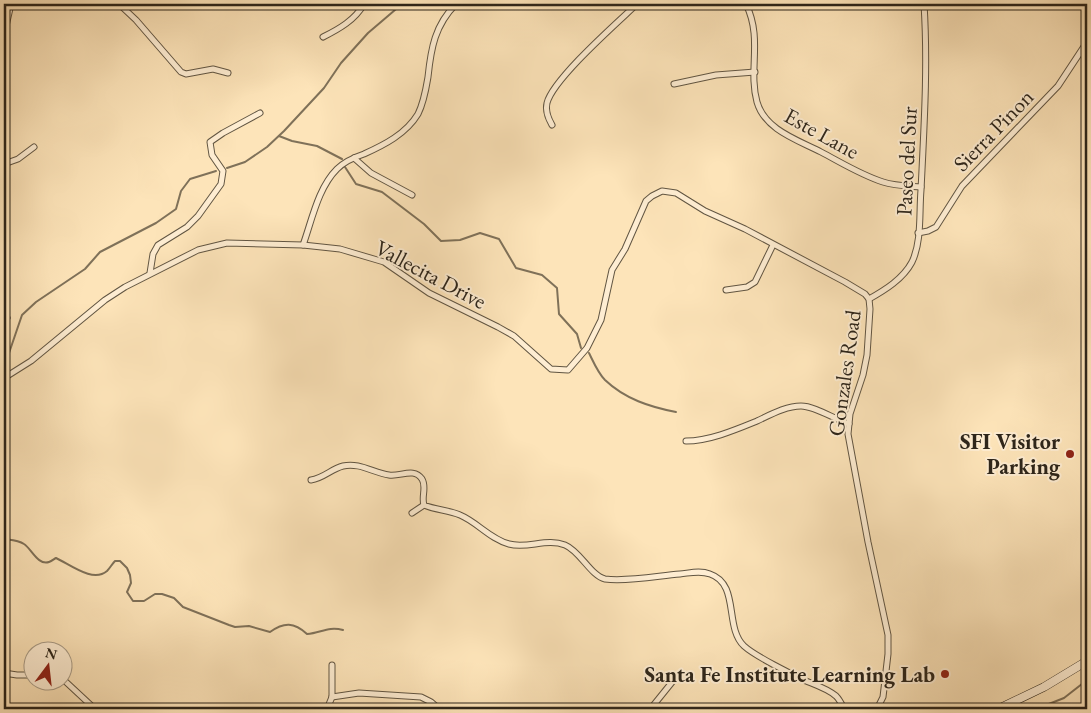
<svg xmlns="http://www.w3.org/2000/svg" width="1091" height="713" font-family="'EB Garamond',serif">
	<rect width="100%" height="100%" fill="#fde4b9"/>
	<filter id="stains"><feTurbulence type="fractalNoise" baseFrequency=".004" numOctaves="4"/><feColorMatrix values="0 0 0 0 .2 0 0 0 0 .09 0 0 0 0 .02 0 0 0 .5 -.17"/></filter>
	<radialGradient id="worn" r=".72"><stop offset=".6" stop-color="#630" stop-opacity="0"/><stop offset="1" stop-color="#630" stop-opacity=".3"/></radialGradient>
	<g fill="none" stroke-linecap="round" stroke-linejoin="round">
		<g stroke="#7f7159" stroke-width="2">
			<polyline points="279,136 292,141 317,146 342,159"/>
			<polyline points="345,167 356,184 382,192 424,224 441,241 460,240 480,233 499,239 516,268 542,275 557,288 559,314 577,334 581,348"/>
			<polyline points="227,168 245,162 267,147 284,131 324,88 341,63 368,33 402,4"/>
			<path d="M589,353C593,361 598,373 605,380C625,399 650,407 676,412"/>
			<polyline points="4,358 9,353 22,315 36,302 85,269 100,252 156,223 176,209 181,191 190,179 216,171"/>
			<path d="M4,539C11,540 18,540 24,544C31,548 38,566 49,562C52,561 54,559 56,558C71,565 93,583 107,571C110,568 112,564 115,561H120L127,568L130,575L131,583L127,592L133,601H144L155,594H162L174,598L183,607L229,625L235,627L249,626L270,632C284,622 294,622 307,634C321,633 328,626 343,630"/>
			<polyline points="1036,709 1064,698 1087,680"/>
		</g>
		<g stroke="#615542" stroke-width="7">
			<g id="street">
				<polyline points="119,4 136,20 181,72 186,74 213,69 228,73"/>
				<path d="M746,4C763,39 748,69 757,102C765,130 798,140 821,152C842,163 861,175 883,182C895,186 908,186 921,187"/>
				<polyline points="4,35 11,4"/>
				<path d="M323,37C339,29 355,20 364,4"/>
				<polyline points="674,84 716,75 755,72"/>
				<path d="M552,125C548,118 545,111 547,103C553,79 617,23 637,4"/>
				<polyline points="354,158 371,173 412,195"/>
				<polyline points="4,164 18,159 34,147"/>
				<polyline points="918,233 928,231 936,227 962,186 1058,86 1087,42"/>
				<path d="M303,245C312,220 318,188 337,169C344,162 355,157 364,154C384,145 406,134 418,114C424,102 426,89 428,77C431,48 435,25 456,4"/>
				<polyline points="150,273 153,254 158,245 187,227 198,216 221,184 223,171 212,155 210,142 223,133 260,113"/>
				<polyline points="726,290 747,287 755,282 773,245"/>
				<path d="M869,299C885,290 903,279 912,262C922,241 919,213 921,190C924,128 928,66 924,4"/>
				<polyline points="4,323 7,318"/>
				<polyline points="4,378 31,361 105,300 125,287 198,250 227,243 303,245 340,249 384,262 429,293 498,327 514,336 551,369 568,370 587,348 601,320 612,270 625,249 646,201 652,196 662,191 676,193 705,211 745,229 845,282 865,294 869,299 870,309 867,355 863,375 850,414 848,434 868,542 888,635 888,654 883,697 877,709"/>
				<path d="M686,441C709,441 735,430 757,421C770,415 786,406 801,406C815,406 834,419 849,424"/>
				<path d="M311,480C324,478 331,469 343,466C359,462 374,473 389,475C400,477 414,467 422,479C427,487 421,497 424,505C435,510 449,510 460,515C477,522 490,539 509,544C527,549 547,538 565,545C580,551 591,576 605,579C627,582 657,576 680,574C690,573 700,570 710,574C740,584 724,627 744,646C755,656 791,674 806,681C816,685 828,689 836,696C840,700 842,705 844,709"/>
				<polyline points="412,513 424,505"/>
				<polyline points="4,673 17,675 32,675"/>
				<polyline points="61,680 66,682 95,709"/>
				<polyline points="332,697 359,693 421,697 431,702 439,709"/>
				<polyline points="327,709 332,697 332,665"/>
				<polyline points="653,709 652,707 673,681"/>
			</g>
		</g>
		<g stroke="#2d251a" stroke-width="9">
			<polyline id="secondary" points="998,709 1044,687 1087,661"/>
		</g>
		<use href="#street" stroke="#feedd2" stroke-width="5"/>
		<use href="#secondary" stroke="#feedd2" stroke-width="8"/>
	</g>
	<g fill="#8f2418" stroke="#feedd2" stroke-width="2">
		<circle cx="1070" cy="454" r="5"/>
		<circle cx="945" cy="674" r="5"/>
	</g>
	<g text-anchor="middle" stroke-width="4" stroke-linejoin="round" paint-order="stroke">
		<g font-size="22" fill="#2d251a" stroke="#feedd2">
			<text transform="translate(993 130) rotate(-46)" y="8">Sierra Pinon</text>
			<text transform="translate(822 133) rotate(29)" y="8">Este Lane</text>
			<text transform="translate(906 161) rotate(-87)" y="8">Paseo del Sur</text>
			<text transform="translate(431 274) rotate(28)" y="8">Vallecita Drive</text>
			<text transform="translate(844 373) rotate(-82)" y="8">Gonzales Road</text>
		</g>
		<g font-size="22" font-weight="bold" fill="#2d251a" stroke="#feedd2" text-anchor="end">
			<text x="1060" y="449">SFI Visitor<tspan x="1060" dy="25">Parking</tspan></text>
			<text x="935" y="682">Santa Fe Institute Learning Lab</text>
		</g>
	</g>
	<rect width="1091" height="713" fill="none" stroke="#fde4b9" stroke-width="20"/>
	<rect x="5" y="5" width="1081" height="703" fill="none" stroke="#2d251a" stroke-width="2.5"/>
	<rect x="10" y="10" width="1071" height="693" fill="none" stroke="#2d251a"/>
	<g transform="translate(48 666) rotate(15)"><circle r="24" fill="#feedd2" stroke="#aa9d88"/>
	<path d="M0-4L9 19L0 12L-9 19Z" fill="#8f2418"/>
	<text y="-8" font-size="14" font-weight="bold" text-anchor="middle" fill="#2d251a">N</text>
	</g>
	<rect width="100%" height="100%" filter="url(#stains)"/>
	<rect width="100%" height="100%" fill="url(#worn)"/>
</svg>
